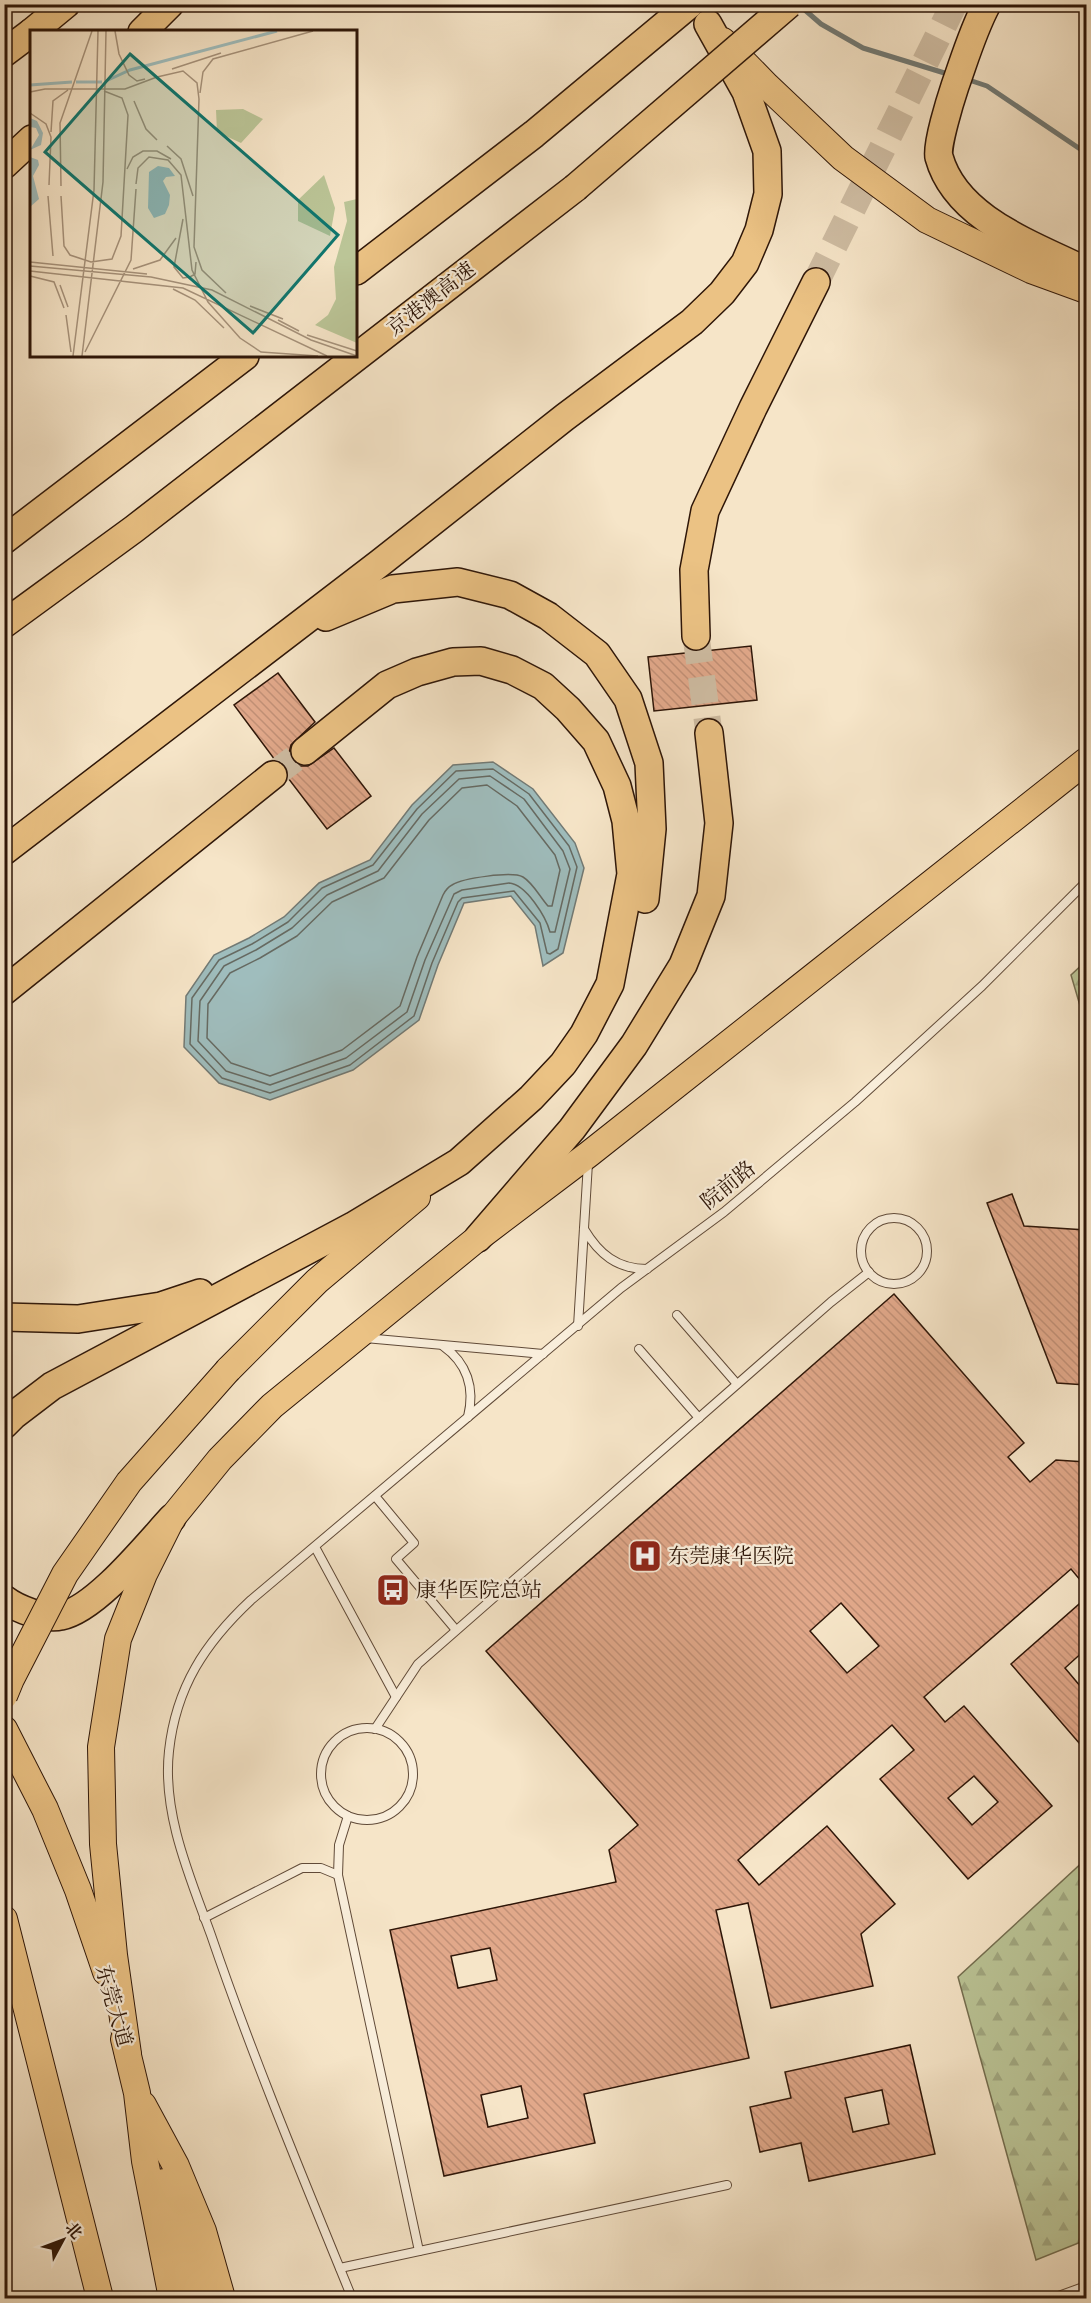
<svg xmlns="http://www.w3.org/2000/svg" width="1091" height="2303" font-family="'Gentium Book Plus','Noto Serif SC',serif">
	<defs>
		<pattern id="forest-firs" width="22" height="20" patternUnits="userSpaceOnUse" patternTransform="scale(1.5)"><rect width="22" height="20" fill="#bbc597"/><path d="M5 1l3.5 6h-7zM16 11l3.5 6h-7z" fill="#a1a881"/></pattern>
		<pattern id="building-back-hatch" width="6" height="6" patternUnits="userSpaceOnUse" patternTransform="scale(1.5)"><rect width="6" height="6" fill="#e1a88a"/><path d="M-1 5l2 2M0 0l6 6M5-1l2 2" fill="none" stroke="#c19076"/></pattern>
	</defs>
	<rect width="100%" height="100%" fill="#f6e5c8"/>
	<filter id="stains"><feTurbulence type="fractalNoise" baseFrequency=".00333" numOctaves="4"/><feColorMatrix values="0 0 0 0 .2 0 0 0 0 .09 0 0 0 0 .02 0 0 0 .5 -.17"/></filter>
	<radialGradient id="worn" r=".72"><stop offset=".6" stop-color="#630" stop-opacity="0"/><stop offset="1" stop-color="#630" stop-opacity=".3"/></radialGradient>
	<g fill="url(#forest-firs)" stroke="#746e50" stroke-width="1.5">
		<polygon points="1086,961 1086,1026 1071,975"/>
		<polygon points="1086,1859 1086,2240 1036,2260 958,1977"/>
	</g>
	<polygon fill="#9fbdbd" stroke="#727a75" stroke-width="1.5" points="493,762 533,789 575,843 584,868 563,953 543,966 535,926 511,896 464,903 438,965 419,1020 353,1070 270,1100 219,1083 184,1047 186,996 214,955 249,938 284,917 319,883 370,860 412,805 453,765"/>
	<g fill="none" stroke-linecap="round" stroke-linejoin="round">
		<g stroke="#666a62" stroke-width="1.5">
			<polygon points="493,769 529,794 569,846 577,867 558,949 550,954 547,953 540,923 514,891 462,898 458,902 432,963 414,1016 350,1065 270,1093 222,1078 190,1044 192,998 219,960 252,944 288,922 322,888 373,865 417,809 456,771"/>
			<path d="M490,776L524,799L563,851L570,869L555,932H550C546,917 526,884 509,883L462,890L454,894L425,960L407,1012L346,1058L270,1085L226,1071L198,1041L200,1001L224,966L256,950L292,928L327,895L378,871L422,814L459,779Z"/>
			<path d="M487,785L517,806L555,855L560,870L552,906H548C540,897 533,883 523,877C512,871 463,878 452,885C448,887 445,891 443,895L417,957L400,1006L342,1050L270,1076L231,1063L207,1038L208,1004L230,973L260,958L297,936L332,902L384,878L429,820L462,788Z"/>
		</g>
		<g stroke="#727a75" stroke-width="5">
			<polyline points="798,4 821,24 863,48 951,75"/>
			<polyline points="966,79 987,86 1086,153"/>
		</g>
	</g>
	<g fill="url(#building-back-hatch)" stroke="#2e1608" stroke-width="1.5" fill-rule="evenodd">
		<polygon points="751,646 757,700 654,711 648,657"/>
		<polygon points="278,673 315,722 291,745 289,753 292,760 300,766 308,766 334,748 371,796 327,829 288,778 286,766 275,760 234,705"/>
		<polygon points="1012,1194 1024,1226 1086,1230 1086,1385 1057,1383 987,1203"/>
		<path d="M894,1294L1024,1443L1008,1457L1030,1482L1056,1460L1086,1462V1587L1071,1569L924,1697L945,1722L964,1706L1052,1806L968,1879L880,1779L914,1750L892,1725L738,1860L759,1885L827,1826L895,1904L861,1934L873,1986L771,2008L748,1903L716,1910L749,2058L584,2094L595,2143L444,2176L390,1930L616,1882L609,1850L638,1825L486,1651ZM841,1603L879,1646L847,1673L810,1631ZM974,1776L998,1802L972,1825L948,1798ZM490,1948L497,1980L458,1988L451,1956ZM521,2086L528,2118L488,2127L481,2095Z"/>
		<polygon points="1086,1598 1086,1649 1065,1668 1086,1693 1086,1751 1011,1664"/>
		<path d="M910,2045L935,2154L809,2181L801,2143L760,2152L750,2107L791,2098L785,2072ZM882,2090L889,2124L853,2132L845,2098Z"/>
	</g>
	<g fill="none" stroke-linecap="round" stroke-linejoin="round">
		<g stroke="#cebca2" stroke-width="27" stroke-dasharray="27 14" stroke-linecap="butt">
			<polyline points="816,282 954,4"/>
			<polyline points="696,636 709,733"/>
			<polyline points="273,775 305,751"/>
		</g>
		<g stroke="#604a38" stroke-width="10">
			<g id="service">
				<circle cx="894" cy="1251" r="33"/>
				<path d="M584,1229C599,1254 617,1269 647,1269"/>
				<polyline points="677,1315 737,1384"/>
				<polyline points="578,1326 588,1163"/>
				<polyline points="365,1338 543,1354"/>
				<path d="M443,1346C467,1363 475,1388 468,1417"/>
				<polyline points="639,1349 699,1418"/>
				<polyline points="375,1496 414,1543 396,1559 456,1630"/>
				<polyline points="315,1547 396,1697"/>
				<circle cx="367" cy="1774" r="46"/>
				<polyline points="375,1729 418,1664 831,1302 869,1272"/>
				<polyline points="348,1816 339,1845 338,1875 419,2251"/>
				<polyline points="204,1918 302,1868 321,1868 338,1875"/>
				<polyline points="340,2268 727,2185"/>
				<path d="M352,2298C303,2178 253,2058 211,1935C190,1877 162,1814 169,1751C176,1687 205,1643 251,1600L621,1288L724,1212L855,1102L982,986L1086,882"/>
				<polyline points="1053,2298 1086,2286"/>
			</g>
		</g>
		<g stroke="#2e1608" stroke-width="28">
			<g id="trunk">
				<polyline points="723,41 767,86 843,158 927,220 1031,270 1086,290"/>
				<polyline points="228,1370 317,1281 417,1197"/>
				<polyline points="4,1729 45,1809 78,1890 106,1972"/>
				<polyline points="4,1919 100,2298"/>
				<polyline points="124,2039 137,2093 145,2161 172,2298"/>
				<polyline points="128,2054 114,1955 103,1844 101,1747 118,1639 144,1574 172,1518 220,1459 272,1406 478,1238 589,1154 1086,761"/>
				<polyline points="143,2105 176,2166 203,2231 222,2298"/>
				<polyline points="164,2182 196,2298"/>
			</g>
		</g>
		<g stroke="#2e1608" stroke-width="30">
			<g id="motorway">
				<path d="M987,4C973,30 965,58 955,86C951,98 936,146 939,157C956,219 1034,245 1086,271"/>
				<polyline points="32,32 66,4"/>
				<polyline points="142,32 170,4"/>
				<polyline points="4,53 32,32"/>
				<polyline points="4,165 32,139"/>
				<polyline points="356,271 534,134 690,4"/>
				<polyline points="4,540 245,356"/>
				<polyline points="326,617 393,589 458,582 510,595 548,616 597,654 628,699 649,763 652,829 645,899"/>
				<polyline points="4,624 134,529 575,188"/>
				<polyline points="696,636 694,570 705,511 753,408 816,282"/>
				<polyline points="4,851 380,563 565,417 692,322 722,293 745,263 759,230 768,194 767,151 746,92 708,24"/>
				<polyline points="4,991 273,775"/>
				<polyline points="478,1238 572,1129 634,1045 683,965 711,896 719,823 709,733"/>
				<polyline points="4,1317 78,1319 161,1306 200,1293"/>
				<polyline points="4,1425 14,1415 52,1386 353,1226 459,1162 531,1098 563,1064 584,1034 610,984 631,874 626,821 617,786 596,741 568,709 543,686 512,670 481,661 453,662 417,672 387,685 305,751"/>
				<path d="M4,1599C17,1609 45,1620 61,1616C96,1609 147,1545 172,1518"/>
			</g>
		</g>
		<use href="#service" stroke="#f9eedb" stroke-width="8"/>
		<use href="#trunk" stroke="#ebc284" stroke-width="26"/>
		<use href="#motorway" stroke="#ebc284" stroke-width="27"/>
		<g stroke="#2e1608" stroke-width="28" stroke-linecap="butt">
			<polyline id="trunk-bridge" points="4,1696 11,1679 65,1574 129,1482 228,1370"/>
		</g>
		<g stroke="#2e1608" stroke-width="30" stroke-linecap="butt">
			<polyline id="motorway-bridge" points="575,188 789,4"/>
		</g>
		<use href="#trunk-bridge" stroke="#ebc284" stroke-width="26"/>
		<use href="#motorway-bridge" stroke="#ebc284" stroke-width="27"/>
	</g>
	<defs>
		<g id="hospital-square" transform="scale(1.725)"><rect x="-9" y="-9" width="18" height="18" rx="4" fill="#8f2418" stroke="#f9eedb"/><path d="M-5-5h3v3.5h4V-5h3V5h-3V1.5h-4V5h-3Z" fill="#fff"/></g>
		<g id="bus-square" transform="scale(1.725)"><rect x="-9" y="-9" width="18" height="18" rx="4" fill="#8f2418" stroke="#f9eedb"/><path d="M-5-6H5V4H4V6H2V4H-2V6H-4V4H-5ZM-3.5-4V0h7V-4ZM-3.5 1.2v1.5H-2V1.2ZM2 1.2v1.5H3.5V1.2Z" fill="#fff"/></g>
	</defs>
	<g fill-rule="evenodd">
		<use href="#hospital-square" x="645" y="1556"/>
		<use href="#bus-square" x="393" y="1590"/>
	</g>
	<g text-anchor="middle" stroke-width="4.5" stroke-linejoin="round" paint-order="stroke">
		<g font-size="21" fill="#2e1608" stroke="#f9eedb">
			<text transform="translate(431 299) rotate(-38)" y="7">京港澳高速</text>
			<text transform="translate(728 1185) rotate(-39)" y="7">院前路</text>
			<text transform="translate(114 2006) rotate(74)" y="7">东莞大道</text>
		</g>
		<g font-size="21" fill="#2e1608" stroke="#f9eedb" text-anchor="start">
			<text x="668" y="1563">东莞康华医院</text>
			<text x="416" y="1597">康华医院总站</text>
		</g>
	</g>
	<g transform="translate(30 30)">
		<rect width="327" height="327" fill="#f6e5c8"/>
		<path d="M213,79L233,89L211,113L187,102L186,80ZM294,145L305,178L300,206L268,191V170ZM327,169V313L285,295L298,285L306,269L304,237L317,191L314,172Z" fill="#bbc597"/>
		<path d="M0,88L7,91L13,103L11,115L0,120L9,105L6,98L0,97ZM0,127L8,130L9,135L3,146L9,169L0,177ZM128,136L139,138L145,146L136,147L133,151L140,165L139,175L135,184L124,188L118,178L119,142Z" fill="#9fbdbd"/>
		<path fill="none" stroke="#9fbdbd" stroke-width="3" d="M76,51L100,40L247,1M46,52H72M0,55L42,52"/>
		<path fill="none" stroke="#a6927b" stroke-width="1.5" d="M85,1L89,24L99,45L107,51L115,49M142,39L191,23M127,47L153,41L167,53L169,69L164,217L172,240L196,263M0,62L15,59H95L127,47M170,63L173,42L183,29L283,1M104,71L116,99L127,110M0,83L16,94L21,107L19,155M21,102L23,71L38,60M137,116L151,129L163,166M97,139L103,127L113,121H127L141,129M106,154L108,138L119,127L138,130L151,145L162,240L178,272L210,308L231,322L288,326M31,156L30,93L62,1M18,166L23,226M31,166L34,216L40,225L61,232L82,229L91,206L98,85L92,68L74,61M153,189L144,237L153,248L160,247L165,244L166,232M0,232L117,244M0,236L121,247L182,260L281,310L327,326M103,239L130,230L146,208M0,241L153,258L297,326M0,246L24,252L34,278M30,255L38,277M143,259L165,270L194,298M220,276L253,289M36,285L41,322M248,290L269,301M277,305L327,321M55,322L101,230L106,159M43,326L64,160L68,1M52,326L73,152L76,1"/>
		<path fill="#0f766e" fill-opacity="0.15" stroke="#0f766e" stroke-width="3" d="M100,24L308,205L223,303L15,122Z"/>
		<rect width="327" height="327" fill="none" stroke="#2e1608" stroke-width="3"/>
	</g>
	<rect width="1091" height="2303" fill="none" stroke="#f6e5c8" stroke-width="24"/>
	<rect x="6" y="6" width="1079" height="2291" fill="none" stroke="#2e1608" stroke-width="3"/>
	<rect x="12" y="12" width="1067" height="2279" fill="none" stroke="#2e1608" stroke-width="1.5"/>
	<g transform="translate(63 2240) rotate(49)" stroke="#f9eedb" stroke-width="4.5" paint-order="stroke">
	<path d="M0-4.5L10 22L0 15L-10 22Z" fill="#2e1608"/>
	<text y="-9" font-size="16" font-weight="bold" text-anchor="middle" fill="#2e1608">北</text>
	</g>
	<rect width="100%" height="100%" filter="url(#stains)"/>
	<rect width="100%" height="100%" fill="url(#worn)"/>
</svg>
